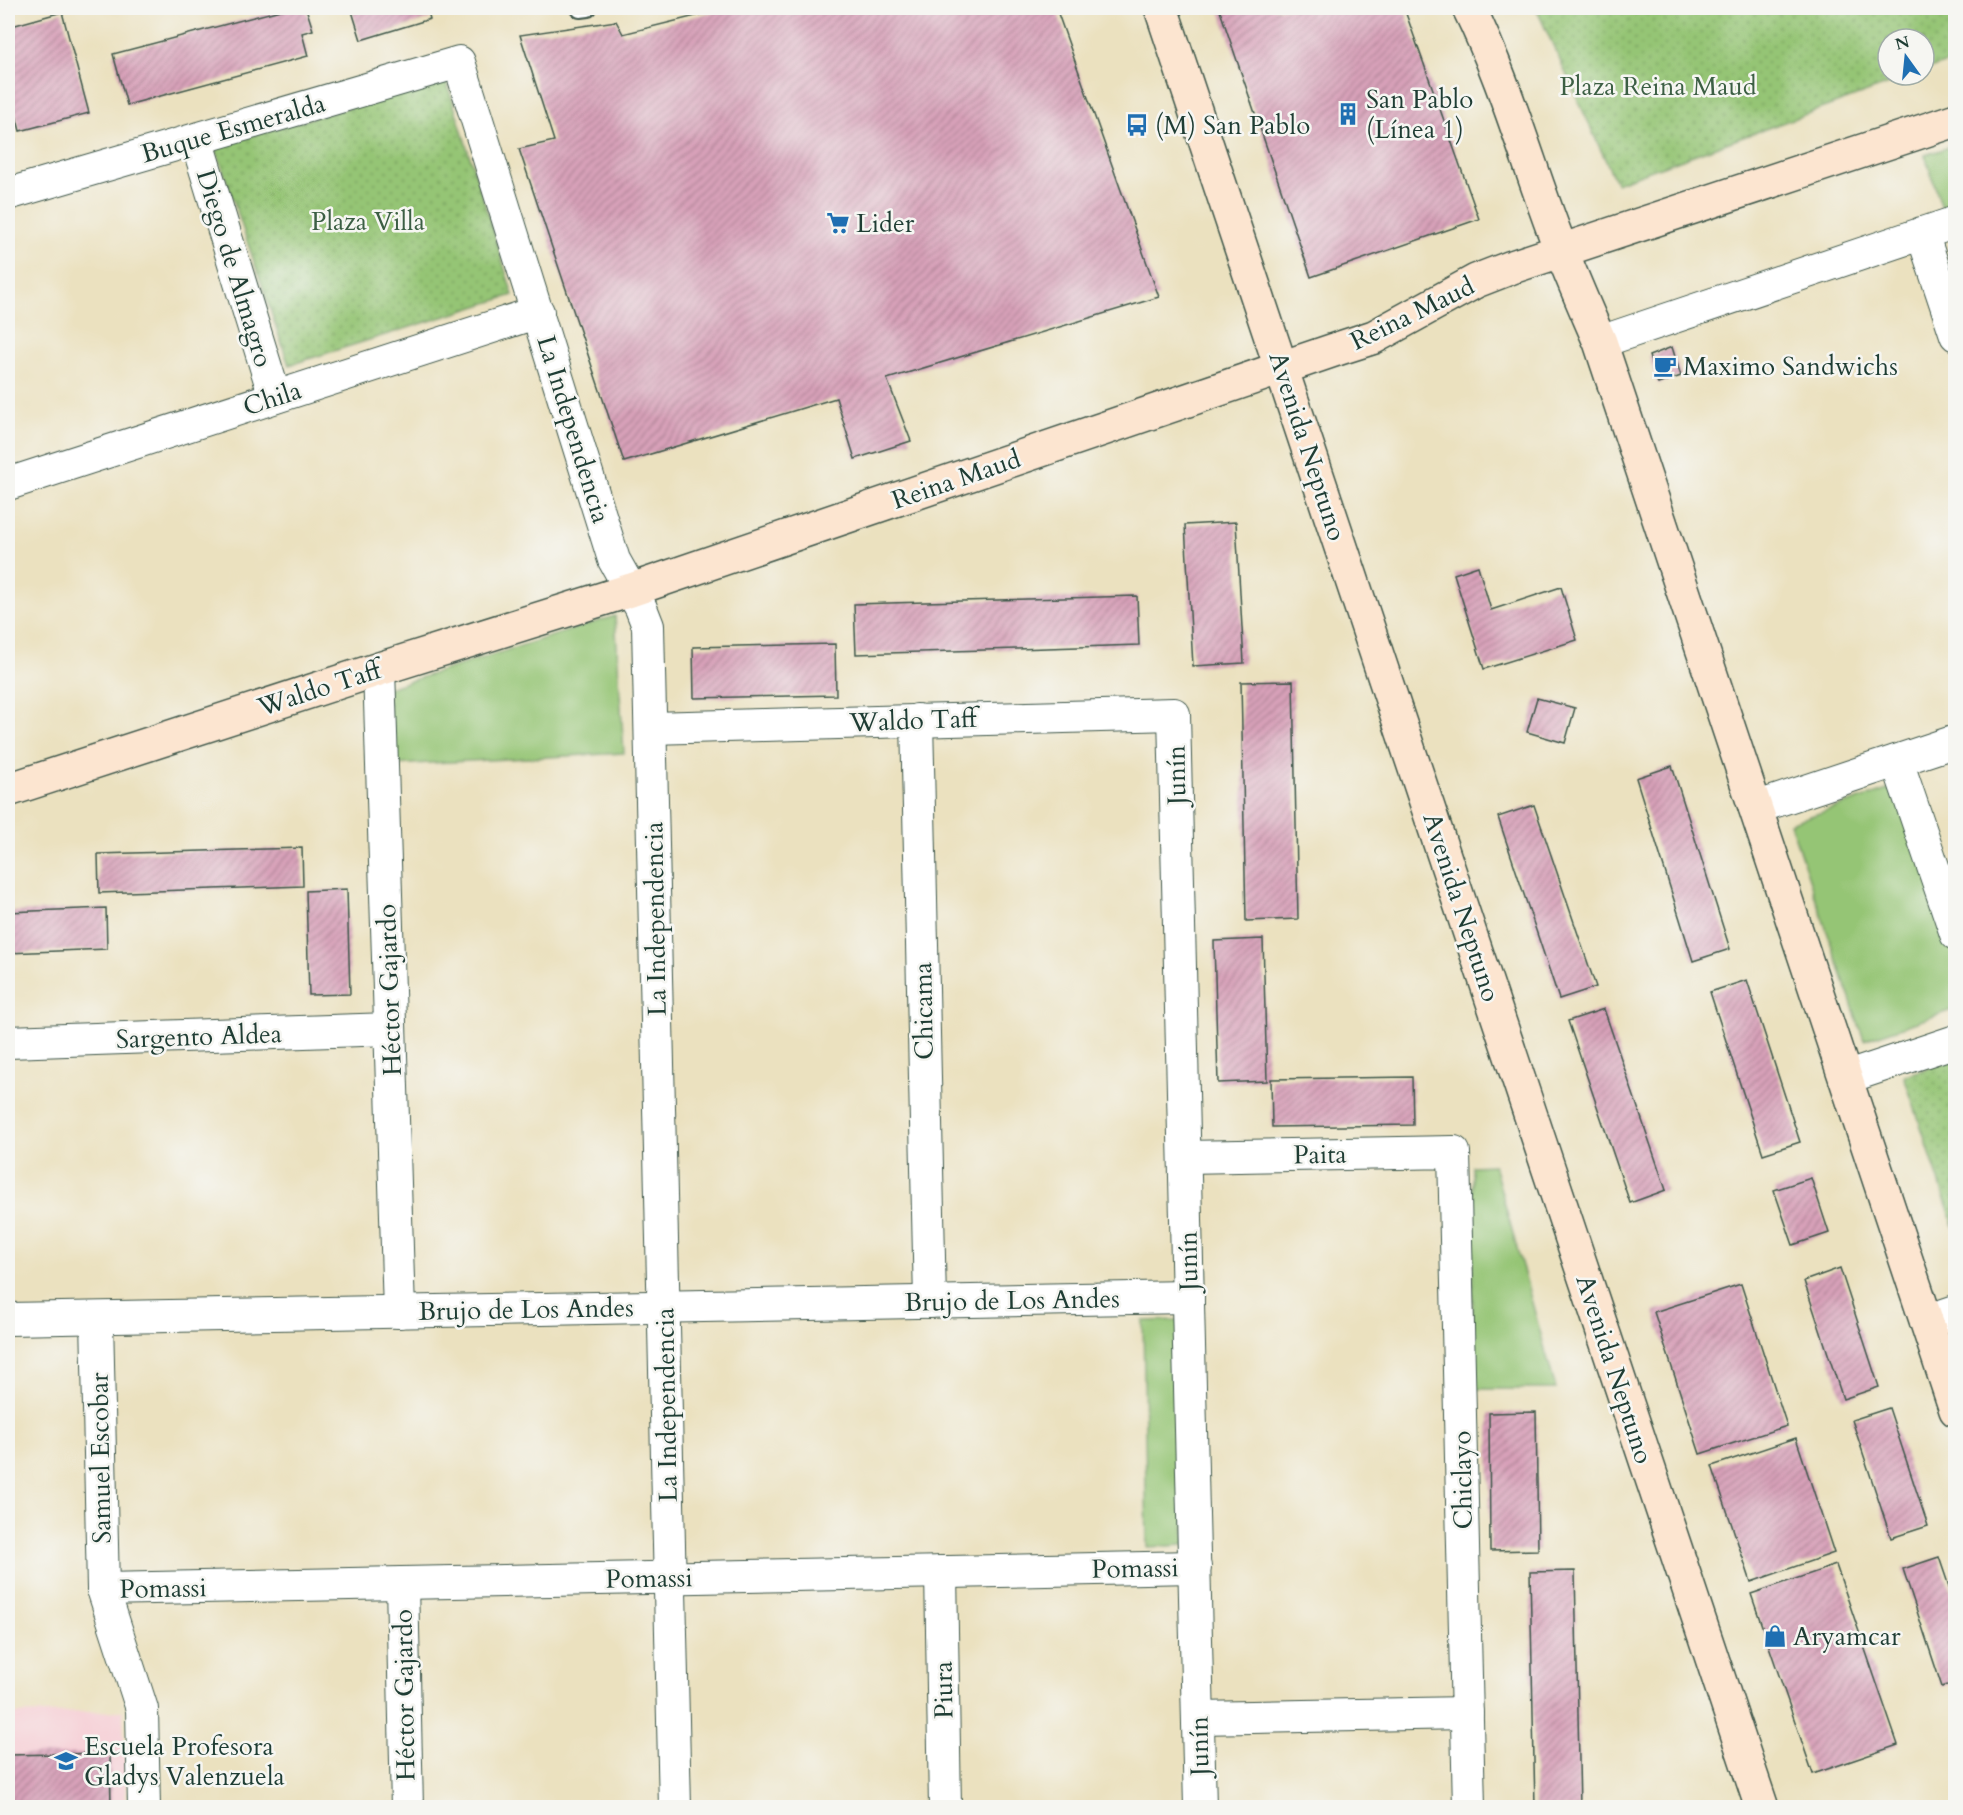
<svg xmlns="http://www.w3.org/2000/svg" width="1963" height="1815" font-family="Cardo,serif">
	<defs>
		<pattern id="park-dots" width="8" height="8" patternUnits="userSpaceOnUse" patternTransform="scale(1.5)"><rect width="8" height="8" fill="#95c575"/><path d="M2 2h.1M6 6h.1" fill="none" stroke="#79a161" stroke-width="1.8" stroke-linecap="round"/></pattern>
		<pattern id="building-hatch" width="6" height="6" patternUnits="userSpaceOnUse" patternTransform="scale(1.5)"><rect width="6" height="6" fill="#d8a1b9"/><path d="M-1 1l2-2M0 6l6-6M5 7l2-2" fill="none" stroke="#af8497"/></pattern>
	</defs>
	<rect width="100%" height="100%" fill="#f6f6f2"/>
	<filter id="ink" filterUnits="userSpaceOnUse"><feTurbulence type="fractalNoise" baseFrequency=".0167" numOctaves="2"/><feDisplacementMap in="SourceGraphic" scale="12" xChannelSelector="R" yChannelSelector="G"/><feConvolveMatrix kernelMatrix="1 2 1 2 8 2 1 2 1" color-interpolation-filters="sRGB"/></filter>
	<filter id="wash" filterUnits="userSpaceOnUse"><feTurbulence type="fractalNoise" baseFrequency=".008" numOctaves="4" result="noise"/><feDisplacementMap in="SourceGraphic" scale="24" xChannelSelector="R" yChannelSelector="G"/><feGaussianBlur stdDeviation="1.35" result="paint"/><feColorMatrix in="noise" values="0 0 0 0 0 0 0 0 0 0 0 0 0 0 0 0 0 1.4 0 .05"/><feComposite in="paint" operator="in"/></filter>
	<g filter="url(#wash)">
		<rect width="100%" height="100%" fill="#ebe1bf"/>
		<polygon fill="#f6cfd6" points="123,1711 126,1807 8,1807 8,1714"/>
		<g fill="#95c575" stroke="#5a8154" stroke-width="1.5">
			<polygon points="1955,145 1955,214 1945,218 1925,155"/>
			<polygon points="615,616 624,753 393,765 388,688"/>
			<polygon points="1914,781 1955,904 1955,1009 1864,1040 1790,823"/>
			<polygon points="1494,1165 1556,1389 1473,1389 1472,1166"/>
			<polygon points="1180,1320 1185,1545 1147,1547 1143,1321"/>
		</g>
		<g fill="url(#park-dots)" stroke="#5a8154" stroke-width="1.5">
			<polygon points="1536,8 1955,8 1955,60 1924,71 1924,39 1888,39 1888,75 1914,75 1616,183"/>
			<polygon points="446,80 513,295 289,365 215,146"/>
			<polygon points="1955,1059 1956,1059 1955,1229 1904,1076"/>
		</g>
		<g id="blocks">
			<g fill="url(#building-hatch)">
				<polygon points="288,8 306,8 313,30 302,33 308,56 127,105 113,54"/>
				<polygon points="351,8 427,8 430,19 361,40"/>
				<polygon points="728,8 1056,8 1159,297 887,379 911,441 855,459 836,398 624,462 519,149 554,141 520,35 616,21 623,34"/>
				<polygon points="1219,8 1404,8 1479,219 1311,277"/>
				<polygon points="62,12 89,113 20,131 8,85 8,27"/>
				<polygon points="1672,347 1681,376 1658,384 1649,356"/>
				<polygon points="1236,522 1244,663 1193,666 1185,525"/>
				<polygon points="1478,566 1491,610 1561,587 1577,640 1484,669 1454,574"/>
				<polygon points="1137,596 1139,645 856,654 854,604"/>
				<polygon points="835,644 836,695 694,698 693,647"/>
				<polygon points="1293,681 1298,919 1246,921 1241,682"/>
				<polygon points="1537,698 1575,708 1565,743 1527,732"/>
				<polygon points="1672,766 1730,949 1693,961 1636,778"/>
				<polygon points="1534,805 1596,987 1559,999 1498,817"/>
				<polygon points="302,848 303,886 99,893 98,854"/>
				<polygon points="347,889 350,994 309,995 306,891"/>
				<polygon points="106,908 107,949 8,953 8,912"/>
				<polygon points="1263,939 1267,1081 1218,1083 1214,941"/>
				<polygon points="1747,980 1800,1142 1763,1154 1710,992"/>
				<polygon points="1604,1009 1666,1190 1630,1203 1568,1021"/>
				<polygon points="1412,1077 1413,1125 1272,1127 1271,1079"/>
				<polygon points="1811,1178 1829,1233 1793,1245 1774,1190"/>
				<polygon points="1840,1268 1879,1387 1843,1399 1804,1281"/>
				<polygon points="1741,1284 1787,1426 1700,1454 1654,1312"/>
				<polygon points="1889,1408 1928,1526 1891,1538 1852,1420"/>
				<polygon points="1536,1412 1538,1550 1490,1551 1489,1413"/>
				<polygon points="1796,1438 1834,1553 1751,1582 1712,1466"/>
				<polygon points="1939,1557 1956,1607 1956,1682 1942,1687 1903,1569"/>
				<polygon points="1836,1565 1898,1745 1813,1774 1751,1594"/>
				<polygon points="1575,1571 1580,1808 1535,1808 1530,1572"/>
				<polygon points="110,1753 111,1808 8,1808 8,1755"/>
			</g>
		</g>
	</g>
	<g filter="url(#ink)">
		<use href="#blocks" fill-opacity="0" stroke="#3e5649" stroke-width="1.5"/>
		<g fill="none" stroke-linecap="round" stroke-linejoin="round">
			<g stroke="#3e5649" stroke-width="20">
				<polyline id="lane" points="580,9 588,8"/>
			</g>
			<g stroke="#3e5649" stroke-width="34">
				<g id="street">
					<polyline points="196,139 275,397"/>
					<polyline points="8,194 459,62 614,560 641,608 648,626 675,1808"/>
					<polyline points="1922,233 1956,335"/>
					<polyline points="1600,342 1956,222"/>
					<polyline points="8,484 538,312"/>
					<polyline points="379,669 399,1312"/>
					<polyline points="917,720 930,1302"/>
					<polyline points="651,728 1174,714 1200,1808"/>
					<polyline points="1897,761 1956,934"/>
					<polyline points="1755,808 1956,741"/>
					<polyline points="8,1042 390,1029"/>
					<polyline points="1845,1078 1956,1041"/>
					<polyline points="1185,1157 1454,1152 1469,1808"/>
					<polyline points="97,1318 103,1589 142,1709 144,1808"/>
					<polyline points="8,1319 1188,1297"/>
					<polyline points="1926,1321 1956,1311"/>
					<polyline points="941,1572 945,1808"/>
					<polyline points="402,1583 407,1808"/>
					<polyline points="103,1589 1195,1567"/>
					<polyline points="1198,1718 1467,1713"/>
				</g>
			</g>
			<g stroke="#3e5649" stroke-width="36">
				<g id="secondary">
					<polyline points="1161,8 1762,1808"/>
					<path d="M1469,8C1502,75 1523,147 1549,218C1564,260 1582,301 1600,342L1956,1410"/>
					<polyline points="8,790 379,669 631,590 1340,348 1374,337 1476,281 1512,267 1956,120"/>
				</g>
			</g>
			<use href="#lane" stroke="#fff" stroke-width="16"/>
			<use href="#street" stroke="#fff" stroke-width="32"/>
			<use href="#secondary" stroke="#fce5d0" stroke-width="33"/>
		</g>
	</g>
	<defs>
		<g id="building-bare" transform="scale(1.8)"><path d="M-4-6H4V6H1V3H-1V6H-4ZM-2.5-4.3h1.7v1.8h-1.7ZM.8-4.3h1.7v1.8H.8ZM-2.5-1h1.7V.8h-1.7ZM.8-1h1.7V.8H.8Z" fill="#1f6fb2" stroke="#f6f6f2" stroke-width="2.5" paint-order="stroke"/></g>
		<g id="bus-bare" transform="scale(1.8)"><path d="M-5-6H5V4H4V6H2V4H-2V6H-4V4H-5ZM-3.5-4V0h7V-4ZM-3.5 1.2v1.5H-2V1.2ZM2 1.2v1.5H3.5V1.2Z" fill="#1f6fb2" stroke="#f6f6f2" stroke-width="2.5" paint-order="stroke"/></g>
		<g id="supermarket-bare" transform="scale(1.8)"><path d="M-6-5.5h2.5l.6 2H6L4.5 2H-2.5L-4.4-4H-6ZM-1.5 3.2a1.3 1.3 0 1 0 .1 0ZM3 3.2a1.3 1.3 0 1 0 .1 0Z" fill="#1f6fb2" stroke="#f6f6f2" stroke-width="2.5" paint-order="stroke"/></g>
		<g id="cafe-bare" transform="scale(1.8)"><path d="M-5.5-4.5H6V0H3Q3 3.5 0 3.5H-2.5Q-5.5 3.5-5.5 0ZM3-3.2v2h1.7v-2ZM-6 4.5H4V6H-6Z" fill="#1f6fb2" stroke="#f6f6f2" stroke-width="2.5" paint-order="stroke"/></g>
		<g id="shop-bare" transform="scale(1.8)"><path d="M-5-2.5h2.3a2.7 3.5 0 0 1 5.4 0H5L5.5 6h-11ZM-1.5-2.5h3a1.5 2.3 0 0 0-3 0Z" fill="#1f6fb2" stroke="#f6f6f2" stroke-width="2.5" paint-order="stroke"/></g>
		<g id="school-bare" transform="scale(1.8)"><path d="M0-5L7-2L0 1L-7-2ZM-4 1L0 2.5L4 1V4Q0 6-4 4Z" fill="#1f6fb2" stroke="#f6f6f2" stroke-width="2.5" paint-order="stroke"/></g>
	</defs>
	<g fill-rule="evenodd">
		<use href="#building-bare" x="1348" y="114"/>
		<use href="#bus-bare" x="1137" y="125"/>
		<use href="#supermarket-bare" x="838" y="223"/>
		<use href="#cafe-bare" x="1665" y="366"/>
		<use href="#shop-bare" x="1775" y="1636"/>
		<use href="#school-bare" x="66" y="1761"/>
	</g>
	<g text-anchor="middle" stroke-width="5" stroke-linejoin="round" paint-order="stroke">
		<g font-size="26" fill="#3c5f44" stroke="#f6f6f2">
			<text x="1658" y="95">Plaza Reina Maud</text>
			<text x="368" y="230">Plaza Villa</text>
		</g>
		<g font-size="26" fill="#1f3d34" stroke="#f6f6f2" text-anchor="start">
			<text x="1366" y="108">San Pablo<tspan x="1366" dy="30">(Línea 1)</tspan></text>
			<text x="1155" y="134">(M) San Pablo</text>
			<text x="856" y="232">Lider</text>
			<text x="1683" y="375">Maximo Sandwichs</text>
			<text x="1793" y="1645">Aryamcar</text>
			<text x="84" y="1755">Escuela Profesora<tspan x="84" dy="30">Gladys Valenzuela</tspan></text>
		</g>
		<g font-size="26" fill="#1f3d34" stroke="#f6f6f2">
			<text transform="translate(233 128) rotate(-16)" y="9">Buque Esmeralda</text>
			<text transform="translate(235 268) rotate(73)" y="9">Diego de Almagro</text>
			<text transform="translate(1412 313) rotate(-26)" y="9">Reina Maud</text>
			<text transform="translate(272 398) rotate(-18)" y="9">Chila</text>
			<text transform="translate(574 429) rotate(73)" y="9">La Independencia</text>
			<text transform="translate(1308 446) rotate(72)" y="9">Avenida Neptuno</text>
			<text transform="translate(956 479) rotate(-19)" y="9">Reina Maud</text>
			<text transform="translate(319 688) rotate(-18)" y="9">Waldo Taff</text>
			<text transform="translate(913 720) rotate(-2)" y="9">Waldo Taff</text>
			<text transform="translate(1176 775) rotate(-91)" y="9">Junín</text>
			<text transform="translate(1462 907) rotate(72)" y="9">Avenida Neptuno</text>
			<text transform="translate(655 919) rotate(-91)" y="9">La Independencia</text>
			<text transform="translate(389 990) rotate(-92)" y="9">Héctor Gajardo</text>
			<text transform="translate(923 1011) rotate(-91)" y="9">Chicama</text>
			<text transform="translate(199 1036) rotate(-2)" y="9">Sargento Aldea</text>
			<text transform="translate(1320 1154) rotate(-1)" y="9">Paita</text>
			<text transform="translate(1188 1261) rotate(-91)" y="9">Junín</text>
			<text transform="translate(1012 1300) rotate(-1)" y="9">Brujo de Los Andes</text>
			<text transform="translate(526 1309) rotate(-1)" y="9">Brujo de Los Andes</text>
			<text transform="translate(1615 1369) rotate(72)" y="9">Avenida Neptuno</text>
			<text transform="translate(666 1405) rotate(-91)" y="9">La Independencia</text>
			<text transform="translate(100 1458) rotate(-91)" y="9">Samuel Escobar</text>
			<text transform="translate(1462 1480) rotate(-91)" y="9">Chiclayo</text>
			<text transform="translate(1135 1568) rotate(-1)" y="9">Pomassi</text>
			<text transform="translate(649 1578) rotate(-1)" y="9">Pomassi</text>
			<text transform="translate(163 1588) rotate(-1)" y="9">Pomassi</text>
			<text transform="translate(943 1690) rotate(-91)" y="9">Piura</text>
			<text transform="translate(404 1695) rotate(-91)" y="9">Héctor Gajardo</text>
			<text transform="translate(1199 1746) rotate(-91)" y="9">Junín</text>
		</g>
	</g>
	<rect width="1963" height="1815" fill="none" stroke="#f6f6f2" stroke-width="30"/>
	<g transform="translate(1906 57) rotate(345)"><circle r="28" fill="#f6f6f2" stroke="#a0aca6" stroke-width="1.5"/>
	<path d="M0-4.5L10 22L0 15L-10 22Z" fill="#1f6fb2"/>
	<text y="-9" font-size="16" font-weight="bold" text-anchor="middle" fill="#1f3d34">N</text>
	</g>
</svg>
